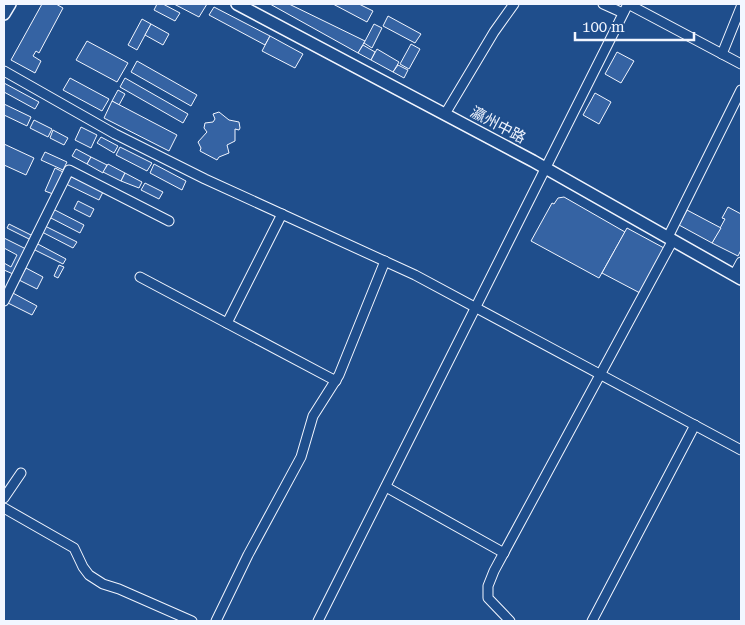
<svg xmlns="http://www.w3.org/2000/svg" width="745" height="625" font-family="'Roboto Serif','Noto Sans SC',serif">
	<rect width="100%" height="100%" fill="#1f4e8c"/>
	<g fill="#3563a3" stroke="#f2f6ff">
		<polygon points="42,4 56,4 63,8 39,53 36,51 33,56 41,61 35,73 11,60"/>
		<polygon points="157,4 163,4 180,13 175,21 154,10"/>
		<polygon points="174,4 207,4 199,17"/>
		<polygon points="270,4 289,4 365,41 358,53"/>
		<polygon points="333,4 359,4 373,11 367,22"/>
		<polygon points="214,7 270,36 265,45 209,15"/>
		<polygon points="388,16 421,34 415,43 383,26"/>
		<polygon points="142,19 151,24 137,50 128,45"/>
		<polygon points="151,24 169,34 163,45 145,35"/>
		<polygon points="374,24 382,28 372,48 364,43"/>
		<polygon points="270,36 303,54 295,68 262,51"/>
		<polygon points="87,41 128,63 117,82 76,60"/>
		<polygon points="411,44 420,49 409,69 400,64"/>
		<polygon points="363,45 375,52 371,60 358,53"/>
		<polygon points="377,49 399,62 393,72 371,60"/>
		<polygon points="617,52 634,61 621,83 605,74"/>
		<polygon points="137,61 197,95 191,106 131,72"/>
		<polygon points="398,65 408,70 404,78 393,72"/>
		<polygon points="70,78 109,99 102,111 63,90"/>
		<polygon points="125,78 188,114 183,123 120,87"/>
		<polygon points="4,83 39,102 35,109 4,92"/>
		<polygon points="118,90 125,94 119,105 112,101"/>
		<polygon points="595,93 611,102 599,124 583,115"/>
		<polygon points="112,101 177,135 169,151 104,118"/>
		<polygon points="4,104 31,117 27,126 4,115"/>
		<polygon points="219,112 229,120 239,122 240,128 239,130 235,129 235,141 227,145 229,153 219,157 217,160 200,151 201,148 198,142 207,132 204,128 205,123 213,122 215,119 213,114"/>
		<polygon points="34,120 52,129 48,137 30,128"/>
		<polygon points="81,127 97,135 91,148 75,140"/>
		<polygon points="53,130 68,138 64,145 50,138"/>
		<polygon points="101,137 118,146 114,153 97,143"/>
		<polygon points="4,144 34,158 26,175 4,165"/>
		<polygon points="120,147 152,163 147,171 116,155"/>
		<polygon points="76,149 91,157 87,164 72,156"/>
		<polygon points="45,152 67,162 63,170 41,160"/>
		<polygon points="91,157 107,165 103,173 87,164"/>
		<polygon points="108,164 125,173 121,181 103,172"/>
		<polygon points="154,164 186,181 182,190 150,173"/>
		<polygon points="55,168 63,172 53,194 45,191"/>
		<polygon points="125,173 142,182 139,188 121,181"/>
		<polygon points="70,176 103,192 99,200 66,184"/>
		<polygon points="145,183 163,192 159,199 141,190"/>
		<polygon points="564,197 625,232 599,278 531,241 552,203 554,204 558,198"/>
		<polygon points="78,201 94,209 90,217 74,209"/>
		<polygon points="728,207 741,214 741,250 738,256 712,243 725,219 722,218"/>
		<polygon points="53,209 84,225 80,233 49,217"/>
		<polygon points="687,210 721,228 712,243 679,225"/>
		<polygon points="9,224 33,236 31,240 7,228"/>
		<polygon points="45,226 77,242 73,248 42,232"/>
		<polygon points="627,228 664,248 640,293 602,273"/>
		<polygon points="4,238 26,249 13,274 4,270 4,263 11,267 17,255 4,248"/>
		<polygon points="36,243 66,259 63,264 33,249"/>
		<polygon points="59,265 64,267 58,278 54,276"/>
		<polygon points="26,268 43,277 37,289 19,280"/>
		<polygon points="11,292 37,306 32,315 6,302"/>
	</g>
	<g fill="none" stroke-linecap="round" stroke-linejoin="round">
		<g stroke="#f2f6ff" stroke-width="11">
			<g id="minor">
				<polyline points="603,4 623,13"/>
				<polyline points="628,4 741,64"/>
				<polyline points="722,54 741,7"/>
				<polyline points="4,71 115,134 205,179 415,275 741,450"/>
				<polyline points="445,114 494,32 514,4"/>
				<polyline points="668,237 741,90"/>
				<polyline points="734,275 741,262"/>
				<polyline points="140,277 336,381"/>
				<polyline points="4,301 69,170 169,221"/>
				<polyline points="227,323 282,214"/>
				<polyline points="386,487 504,553"/>
				<polyline points="4,498 21,473"/>
				<polyline points="4,508 74,548 83,567 89,575 103,584 119,589 192,621"/>
				<polyline points="216,621 248,555 301,457 313,416 339,375 385,261"/>
				<polyline points="318,621 628,4"/>
				<polyline points="510,621 488,598 488,586 494,571 673,240"/>
				<polyline points="592,621 695,425"/>
			</g>
		</g>
		<g stroke="#f2f6ff" stroke-width="14">
			<g id="major">
				<polyline points="237,4 533,161 741,279"/>
				<polyline points="4,14 10,4"/>
			</g>
		</g>
		<use href="#minor" stroke="#1f4e8c" stroke-width="9"/>
		<use href="#major" stroke="#1f4e8c" stroke-width="11"/>
	</g>
	<g text-anchor="middle" stroke-width="4" stroke-linejoin="round" paint-order="stroke">
		<g font-size="15" fill="#f2f6ff" stroke="#1f4e8c">
			<text transform="translate(498 125) rotate(28)" y="5">瀛州中路</text>
		</g>
	</g>
	<rect width="745" height="625" fill="none" stroke="#f2f6ff" stroke-width="10"/>
	<path d="M575 32v8h119v-8" fill="none" stroke="#f2f6ff" stroke-width="2.5"/>
	<text x="582" y="32" font-size="15" fill="#f2f6ff" stroke="#1f4e8c" stroke-width="4" paint-order="stroke">100 m</text>
</svg>
